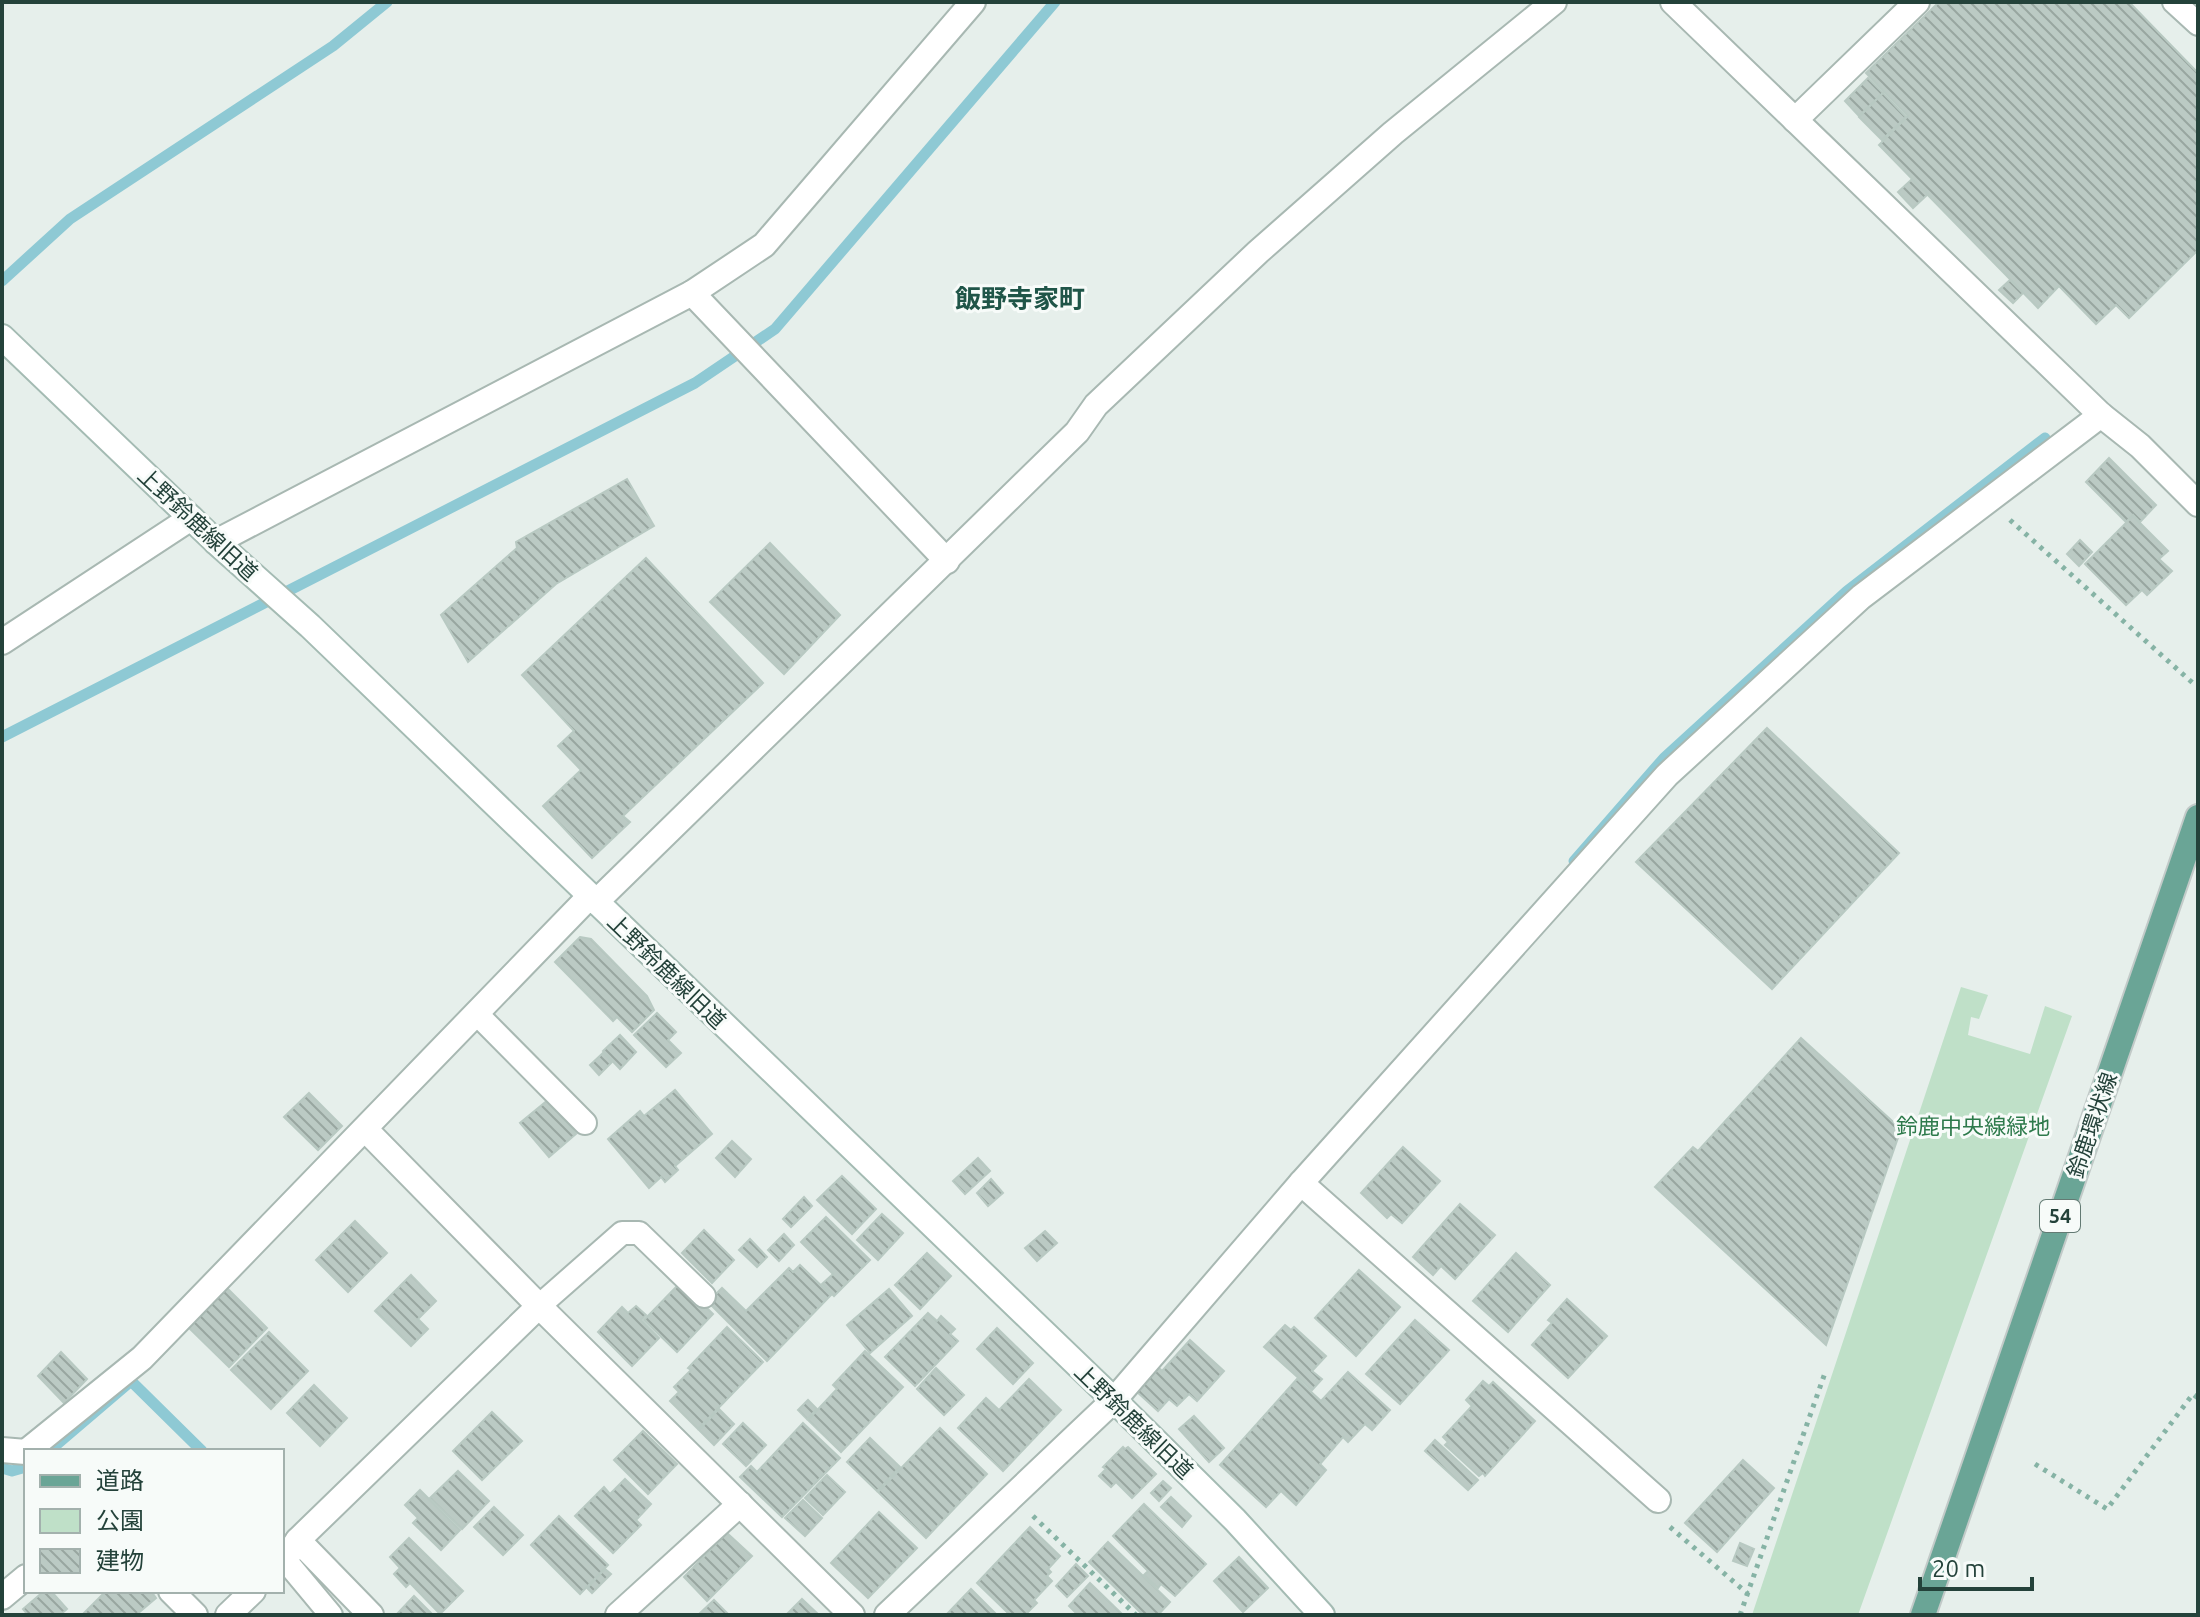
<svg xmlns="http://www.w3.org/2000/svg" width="2200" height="1617" font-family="Ubuntu,'Noto Sans JP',sans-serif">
	<defs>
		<pattern id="building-back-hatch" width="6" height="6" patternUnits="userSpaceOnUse" patternTransform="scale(2)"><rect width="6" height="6" fill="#bbcac4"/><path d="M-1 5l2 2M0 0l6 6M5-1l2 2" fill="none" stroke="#98a6a0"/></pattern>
	</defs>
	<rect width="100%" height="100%" fill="#e6efeb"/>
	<polygon fill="#bfe0c8" points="1961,987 1988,995 1979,1019 1971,1017 1968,1035 2030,1054 2045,1006 2072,1016 1858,1615 1752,1615"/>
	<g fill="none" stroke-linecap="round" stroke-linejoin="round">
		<g stroke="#8ec9d4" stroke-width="11">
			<polyline points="2,281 70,219 333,46 387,2"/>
			<polyline points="2,737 695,383 775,329 1055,2"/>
			<polyline points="1574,861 1664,758 1847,591 2045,438"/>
			<polyline points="49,1451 131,1381 202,1451"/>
			<polyline points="2,1468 12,1471 26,1467"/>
		</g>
	</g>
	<g fill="url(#building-back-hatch)" stroke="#b8c9c2" stroke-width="2">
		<polygon points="1939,2 2129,2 2198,73 2198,250 2129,318 2116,305 2096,324 2059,286 2038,308 1879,145 1908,116 1866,73"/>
		<polygon points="1868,78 1883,93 1859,116 1845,101"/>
		<polygon points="1883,93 1906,117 1882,140 1859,117"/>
		<polygon points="1912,179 1928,194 1913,208 1898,192"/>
		<polygon points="2010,280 2023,293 2013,303 1999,290"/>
		<polygon points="2109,458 2156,505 2140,522 2133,515 2126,522 2086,482"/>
		<polygon points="627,479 654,526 556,584 468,662 441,615 517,548 516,542"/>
		<polygon points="2133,516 2168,551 2159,559 2172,571 2147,595 2142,590 2126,605 2085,564"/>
		<polygon points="2080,540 2092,552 2079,566 2067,554"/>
		<polygon points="770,543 840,615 784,674 710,602"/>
		<polygon points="646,558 763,683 623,816 630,822 592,858 543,806 581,770 558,746 574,731 522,675"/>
		<polygon points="1767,728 1899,853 1772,989 1636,862"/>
		<polygon points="580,937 591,939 647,996 654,1010 632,1032 617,1017 613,1021 555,962"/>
		<polygon points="657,1013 676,1032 668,1040 681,1053 666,1067 634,1035"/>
		<polygon points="620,1035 636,1052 620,1069 603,1051"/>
		<polygon points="1801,1038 1901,1129 1826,1345 1655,1187 1693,1147 1698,1151"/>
		<polygon points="603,1053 612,1062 599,1075 590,1065"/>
		<polygon points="675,1090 712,1134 675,1166 678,1170 665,1182 661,1177 649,1188 608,1139 640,1111 644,1116"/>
		<polygon points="309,1093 342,1126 318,1150 284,1117"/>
		<polygon points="548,1100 576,1134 549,1157 520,1123"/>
		<polygon points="732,1141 751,1159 735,1177 716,1158"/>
		<polygon points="1403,1147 1440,1181 1402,1223 1391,1214 1387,1218 1361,1193"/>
		<polygon points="978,1158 990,1171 965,1194 953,1181"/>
		<polygon points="842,1176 876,1209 852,1234 817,1200"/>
		<polygon points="991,1179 1003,1193 988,1206 977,1193"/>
		<polygon points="804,1197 812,1206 791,1227 783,1219"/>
		<polygon points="1460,1204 1495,1235 1455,1279 1441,1266 1433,1275 1413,1257"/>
		<polygon points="882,1214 903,1233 878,1260 857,1240"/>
		<polygon points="826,1217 870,1260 834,1296 822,1284 833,1274 801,1242"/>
		<polygon points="355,1221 387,1253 348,1292 316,1260"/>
		<polygon points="704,1230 734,1260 712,1283 682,1253"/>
		<polygon points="1045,1231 1057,1243 1037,1261 1025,1248"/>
		<polygon points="784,1234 794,1245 779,1261 768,1250"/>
		<polygon points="750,1239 767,1257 757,1267 739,1250"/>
		<polygon points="927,1253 951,1276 920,1309 895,1285"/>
		<polygon points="1516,1253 1550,1285 1508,1332 1473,1301"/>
		<polygon points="800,1265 831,1295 767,1361 708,1302 722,1288 746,1311 789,1268 793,1272"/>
		<polygon points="1359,1270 1400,1307 1356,1356 1315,1318"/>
		<polygon points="411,1275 436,1301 418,1319 428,1329 411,1346 375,1311"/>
		<polygon points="681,1282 713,1314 677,1352 644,1320"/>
		<polygon points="226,1287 267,1328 229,1367 187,1326"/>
		<polygon points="889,1289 912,1316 870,1353 847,1325"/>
		<polygon points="1567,1299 1607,1336 1568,1378 1532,1345 1552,1323 1548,1320"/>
		<polygon points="636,1306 646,1315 641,1320 659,1338 632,1366 598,1332 622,1307 628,1313"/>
		<polygon points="928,1313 937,1321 941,1316 955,1329 950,1334 958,1341 915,1386 885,1357"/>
		<polygon points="1415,1320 1449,1350 1400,1404 1366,1374"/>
		<polygon points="1285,1325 1291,1330 1294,1327 1326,1356 1312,1371 1322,1379 1312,1390 1264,1347"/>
		<polygon points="727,1327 763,1362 698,1429 670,1401 679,1392 674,1387 691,1370 688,1368"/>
		<polygon points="997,1328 1033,1363 1013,1384 977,1349"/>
		<polygon points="269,1332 308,1371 271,1409 231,1370"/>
		<polygon points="1190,1340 1224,1371 1197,1401 1189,1394 1177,1406 1169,1399 1158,1411 1137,1392 1159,1368 1162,1371"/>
		<polygon points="865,1351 903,1387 841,1452 808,1420 837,1389 833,1385"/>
		<polygon points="61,1352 87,1379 64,1403 38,1376"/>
		<polygon points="936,1368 964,1395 944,1415 917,1389"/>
		<polygon points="1348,1372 1390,1410 1372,1430 1365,1424 1348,1442 1343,1437 1320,1464 1326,1470 1296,1505 1281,1491 1266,1507 1220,1465 1297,1379 1321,1401"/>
		<polygon points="1029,1379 1061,1410 1003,1471 958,1428 986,1398 999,1410"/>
		<polygon points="1483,1381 1489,1386 1493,1382 1535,1421 1485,1476 1483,1473 1479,1476 1445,1445 1448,1442 1443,1437 1472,1406 1466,1400"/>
		<polygon points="314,1385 347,1418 320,1446 287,1413"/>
		<polygon points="808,1400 817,1409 807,1419 798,1410"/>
		<polygon points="719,1409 734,1424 714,1445 699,1430"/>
		<polygon points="492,1412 522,1441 482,1480 453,1451"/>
		<polygon points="1194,1416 1224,1448 1209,1462 1179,1429"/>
		<polygon points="743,1423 766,1445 746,1466 723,1444"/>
		<polygon points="803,1423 840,1458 782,1517 740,1477 751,1466 757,1472"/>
		<polygon points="940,1428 987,1474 926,1538 878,1492"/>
		<polygon points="643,1431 677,1464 648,1494 614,1460"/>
		<polygon points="870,1438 900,1467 877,1491 847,1462"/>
		<polygon points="1435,1440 1478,1480 1468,1490 1425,1451"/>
		<polygon points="1123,1447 1125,1449 1128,1447 1156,1474 1132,1498 1116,1482 1111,1487 1099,1476 1106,1469 1103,1467"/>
		<polygon points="1743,1460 1774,1488 1717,1552 1685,1523"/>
		<polygon points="458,1471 489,1501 462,1529 430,1498"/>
		<polygon points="827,1475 845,1492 823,1515 805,1498"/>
		<polygon points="625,1479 651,1504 636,1520 641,1525 613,1553 575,1516 604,1487 610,1494"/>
		<polygon points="1163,1481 1171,1488 1159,1501 1151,1493"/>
		<polygon points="420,1490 460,1530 441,1550 413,1523 418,1518 405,1505"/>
		<polygon points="1171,1497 1191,1516 1182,1527 1161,1507"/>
		<polygon points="803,1500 822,1518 805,1536 785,1518"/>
		<polygon points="1144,1504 1206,1564 1175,1596 1161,1584 1158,1588 1144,1575 1148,1571 1113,1536"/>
		<polygon points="494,1507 523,1535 503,1555 474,1527"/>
		<polygon points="879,1512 917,1548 868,1598 831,1563"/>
		<polygon points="559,1516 608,1565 580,1594 531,1545"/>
		<polygon points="1030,1527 1060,1556 1048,1569 1051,1572 1047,1576 1052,1581 1034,1600 1037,1603 1025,1615 1010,1615 977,1583"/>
		<polygon points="727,1533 752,1556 707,1601 684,1577"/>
		<polygon points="409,1538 463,1591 440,1614 410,1583 406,1587 394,1574 400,1568 390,1557"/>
		<polygon points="1108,1542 1170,1602 1158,1615 1143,1615 1089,1562"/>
		<polygon points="1740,1543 1754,1549 1747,1566 1733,1561"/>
		<polygon points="1239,1557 1268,1588 1243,1612 1214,1581"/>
		<polygon points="1076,1564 1088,1576 1067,1597 1056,1586"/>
		<polygon points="605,1569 611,1574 592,1593 587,1588"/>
		<polygon points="1090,1583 1123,1615 1078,1615 1069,1606"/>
		<polygon points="971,1589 997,1615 946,1615"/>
		<polygon points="44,1591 51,1591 67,1609 60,1615 28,1615 23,1609"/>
		<polygon points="106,1591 151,1591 156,1598 136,1615 82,1615"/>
		<polygon points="414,1596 433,1615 396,1615"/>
		<polygon points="802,1599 819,1615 786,1615"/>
		<polygon points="714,1600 729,1615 698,1615"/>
	</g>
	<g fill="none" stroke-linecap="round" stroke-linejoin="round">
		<g stroke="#a8b8b2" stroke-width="26">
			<g id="lane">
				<polyline points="2174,2 2198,24"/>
				<polyline points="476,1013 585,1123"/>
				<polyline points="539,1306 622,1233 639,1233 704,1296"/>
				<polyline points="286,1561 331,1615"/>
			</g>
		</g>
		<g stroke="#a8b8b2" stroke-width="28">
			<g id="street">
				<polyline points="1673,2 2101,415 2140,446 2198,504"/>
				<polyline points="1795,120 1917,2"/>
				<polyline points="692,293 947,561"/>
				<polyline points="216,542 692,293 764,245 973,2"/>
				<polyline points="2,642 191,518"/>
				<polyline points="596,902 1077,432 1096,405 1258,252 1393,133 1554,2"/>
				<polyline points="365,1129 539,1306 852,1615"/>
				<polyline points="1301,1183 1658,1500"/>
				<polyline points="2,1450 26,1452"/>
				<polyline points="27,1451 142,1358 590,896"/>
				<polyline points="298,1540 371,1615"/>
				<polyline points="282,1564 298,1540 539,1306"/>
				<polyline points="171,1591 195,1615"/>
				<polyline points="2,1597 26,1577"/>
				<polyline points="228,1615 253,1591"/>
				<polyline points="618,1615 740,1504"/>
				<polyline points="887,1615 1114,1400 1301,1183 1667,775 1861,597 2101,415"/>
			</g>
		</g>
		<g stroke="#a4bbb3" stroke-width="28">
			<polyline id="secondary" points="2,337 216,542 310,626 1114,1400 1235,1520 1322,1615"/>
		</g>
		<g stroke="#c2cac8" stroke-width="28">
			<polyline id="primary" points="1923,1615 2198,817"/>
		</g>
		<g stroke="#86b3a5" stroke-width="5" stroke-dasharray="4 6" stroke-linecap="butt">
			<polyline points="2010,520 2195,685"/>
			<polyline points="2035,1464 2107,1509 2193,1394 2198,1398"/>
			<polyline points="1033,1516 1136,1615"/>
			<polyline points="1670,1527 1748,1594"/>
			<polyline points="1740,1615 1826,1370"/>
		</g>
		<use href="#lane" stroke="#fff" stroke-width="22"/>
		<use href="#street" stroke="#fff" stroke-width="24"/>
		<use href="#secondary" stroke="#fff" stroke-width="24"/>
		<use href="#primary" stroke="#6aa596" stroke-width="24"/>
	</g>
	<g text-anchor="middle" stroke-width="6" stroke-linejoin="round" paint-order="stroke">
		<rect fill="#f7fbf9" stroke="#637a73" stroke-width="2" x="2040" y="1200" width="40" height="32" rx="6"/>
		<g font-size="20" font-weight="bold" fill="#24423a">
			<text x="2060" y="1223">54</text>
		</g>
		<g font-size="22" fill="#24423a" stroke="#f7fbf9">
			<text transform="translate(198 524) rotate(43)" y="8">上野鈴鹿線旧道</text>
			<text transform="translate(667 971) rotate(44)" y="8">上野鈴鹿線旧道</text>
			<text transform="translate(2092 1125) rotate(-71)" y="8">鈴鹿環状線</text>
			<text transform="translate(1134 1421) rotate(44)" y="8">上野鈴鹿線旧道</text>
		</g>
		<g font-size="22" fill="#2d7a4b" stroke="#f7fbf9">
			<text x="1973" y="1134">鈴鹿中央線緑地</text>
		</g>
		<g font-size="26" font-weight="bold" fill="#1f5548" stroke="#f7fbf9">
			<text x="1020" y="308">飯野寺家町</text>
		</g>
	</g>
	<rect width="2200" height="1617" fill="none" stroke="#24423a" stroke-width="8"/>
	<rect x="24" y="1449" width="260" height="144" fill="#f7fbf9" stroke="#a3b1ad" stroke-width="2"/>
	<rect x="40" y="1475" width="40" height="12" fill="#6aa596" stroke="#a3b1ad" stroke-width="2"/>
	<text x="96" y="1489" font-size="24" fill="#24423a">道路</text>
	<rect x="40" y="1509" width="40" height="24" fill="#bfe0c8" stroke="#a3b1ad" stroke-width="2"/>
	<text x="96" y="1529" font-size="24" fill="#24423a">公園</text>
	<rect x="40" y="1549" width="40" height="24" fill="url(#building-back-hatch)" stroke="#a3b1ad" stroke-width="2"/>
	<text x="96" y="1569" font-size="24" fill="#24423a">建物</text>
	<path d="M1920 1577v12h112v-12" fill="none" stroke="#24423a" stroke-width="4"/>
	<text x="1932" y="1577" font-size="24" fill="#24423a" stroke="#f7fbf9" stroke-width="6" paint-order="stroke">20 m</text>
</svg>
